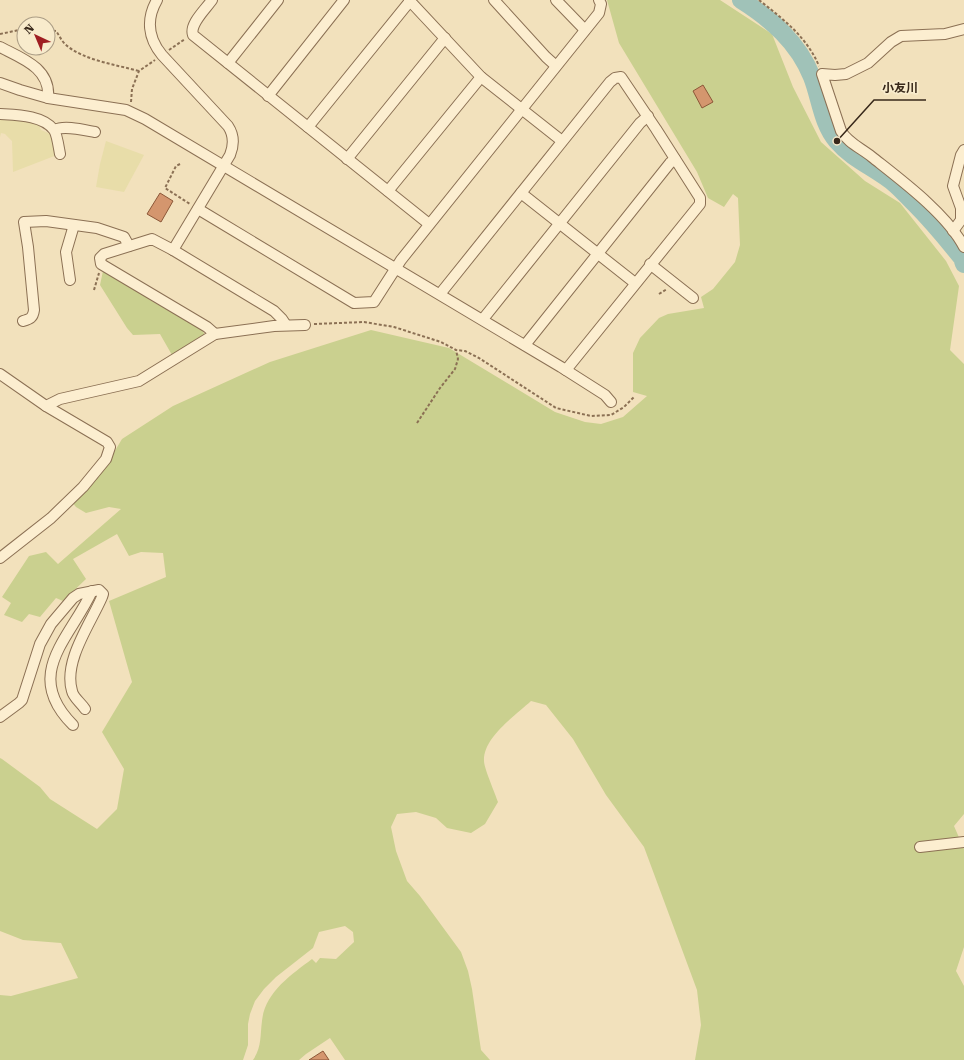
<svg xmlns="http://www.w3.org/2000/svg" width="964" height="1060" font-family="'Roboto Serif','Noto Sans JP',serif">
	<rect width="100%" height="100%" fill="#f2e1bc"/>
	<g fill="#e8dda9">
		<polygon points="0,119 38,123 41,130 53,135 57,155 13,172 12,141 5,134 1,133 0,137"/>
		<polygon points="106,141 144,155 124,192 96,187 100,164"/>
	</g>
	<g fill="#cad08f">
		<path d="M607,0H720L772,34L793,87L821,142L865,181L900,203L946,261L959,286L950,350L964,364V814L954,826L964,849V947L956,971L964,986V1060H695L701,1025L697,990L644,847L606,795L573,739L546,705L531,701C516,715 483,737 484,761C484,768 495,793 498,802L485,824L471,833L447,828L436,818L416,812L397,814L391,827L396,851L407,881L420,896L461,952L468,971L472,989L481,1050L490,1060H345L330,1038L306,1054L299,1060H253C262,1047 260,1035 262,1021C265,992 291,975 312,959L316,963L320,958L336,959L354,942L353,932L345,926L319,932L313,948L276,977L264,989L255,1001L250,1014L248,1024V1045L243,1060H0V995L11,996L78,978L61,943L23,940L0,931V758L2,759L40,787L50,799L97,829L117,809L124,769L102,732L132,682L109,601L166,577L163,553L141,552L129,556L117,534L73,559L86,579L63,601L56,598L40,617L29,614L22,622L4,615L11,603L2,597L29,556L46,552L58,564L121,509L109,507L86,513L76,507L72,502L104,469L122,439L173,406L270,362L371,330L449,348L555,412L585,422L601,424L623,417L647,396L633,392V353L640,338L659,318L668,314L704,308L701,297L713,289L735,262L740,245L738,198L733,194L724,207L708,198L697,172L619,43Z"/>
		<polygon points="103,271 144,295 150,300 201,329 204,333 204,335 172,355 160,334 133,335 127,328 100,285"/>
	</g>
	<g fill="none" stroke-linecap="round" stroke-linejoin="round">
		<path stroke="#a0c2b8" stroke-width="18" d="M741,0C771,19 798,42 812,77C820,97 822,124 837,141C853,160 876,168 895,184C902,190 908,197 914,203C933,222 946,238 962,258L964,264"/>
	</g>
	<g fill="#d4966e" stroke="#8c5738">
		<polygon points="703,85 713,102 702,108 693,91"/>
		<polygon points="160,193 173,201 161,222 147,214"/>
		<polygon points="323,1051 329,1060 309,1060"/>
	</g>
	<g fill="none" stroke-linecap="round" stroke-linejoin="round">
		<g stroke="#8b7054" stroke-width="12">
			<g id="minor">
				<path d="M157,0C146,19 148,38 162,55L228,126C234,135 234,145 230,155L173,250"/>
				<path d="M212,0C206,9 189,24 193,35L429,224"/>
				<polyline points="409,0 481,77 562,141"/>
				<polyline points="494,0 546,57 556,66"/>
				<polyline points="556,0 585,30"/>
				<path d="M964,29L945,34L901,36L891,42L868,63L846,74L835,75L822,74L841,131C848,143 861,148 872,157C901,180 947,214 964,247"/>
				<path d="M0,47C21,58 51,68 48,98"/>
				<polyline points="228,63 278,0"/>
				<polyline points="0,83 20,90 48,98 126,110 145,119 561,367 605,395 611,402"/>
				<polyline points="268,96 344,0"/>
				<path d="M0,114C16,115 43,115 54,130C57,134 59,149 60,154"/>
				<polyline points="308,127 410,1"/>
				<path d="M55,130C64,125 84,130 95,132"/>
				<polyline points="347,159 445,38"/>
				<polyline points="388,191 481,77"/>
				<polyline points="521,193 635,283"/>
				<polyline points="198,209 354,303 374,302 401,260 599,13 601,4 599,0"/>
				<polyline points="953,231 961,220 961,208 953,186 961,155 964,150"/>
				<polyline points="650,264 693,298"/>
				<polyline points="70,280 66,252 74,225"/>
				<polyline points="440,294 610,82 615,78 621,77 656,129 700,198 700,204 566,370"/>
				<polyline points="483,319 640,123 648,116"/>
				<path d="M23,321C30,319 33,318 34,310L28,247L24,222L46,221L97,228L124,237L129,246"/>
				<polyline points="215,334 207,327 101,264 100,258 104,254 152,239 173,250 274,311 282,319 286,325"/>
				<polyline points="525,345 670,163 675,159"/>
				<polyline points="0,374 46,406 107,442 110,447 106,459 83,487 51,518 0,558"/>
				<polyline points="46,406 60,399 139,381 215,334 274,326 305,325"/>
				<path d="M0,717L19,703L22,700L40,644L51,624L73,598L79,594L99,590L103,594L102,597C91,623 63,661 72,691C73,697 81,703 85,709"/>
				<path d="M73,725C22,674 70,639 92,591"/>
				<polyline points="920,847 964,842"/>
			</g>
		</g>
		<g stroke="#8b7054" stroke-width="2" stroke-dasharray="3 2" stroke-linecap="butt">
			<path d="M759,0C783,19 807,37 819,66"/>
			<path d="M48,30L56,31C59,35 61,40 65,44C82,60 117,65 139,71"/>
			<polyline points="0,34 24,29"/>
			<polyline points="169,50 185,39"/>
			<polyline points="131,102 132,89 139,71 155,60"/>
			<polyline points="180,164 176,166 165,188 190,204"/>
			<polyline points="94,290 99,273"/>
			<polyline points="659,294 667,289"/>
			<polyline points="314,324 364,322 394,327 441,342 456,350 465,351 479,358 556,408 591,416 611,415 624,407 635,396"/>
			<polyline points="417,423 440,388 455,369 458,359 456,350"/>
		</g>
		<use href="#minor" stroke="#fceed0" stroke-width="10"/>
	</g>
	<path fill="none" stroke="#38281a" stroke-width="1.5" d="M837 141L874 100H926"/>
	<circle fill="#38281a" stroke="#f8ebcc" stroke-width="1.5" cx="837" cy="141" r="4"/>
	<g font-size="12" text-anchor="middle" font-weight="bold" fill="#38281a" stroke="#f8ebcc" stroke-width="3.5" stroke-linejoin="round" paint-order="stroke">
		<text x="900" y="92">小友川</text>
	</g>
	<g transform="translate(36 36) rotate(316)"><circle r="19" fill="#f8ebcc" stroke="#ab9d85"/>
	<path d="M0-3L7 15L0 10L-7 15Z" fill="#9f1e22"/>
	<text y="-6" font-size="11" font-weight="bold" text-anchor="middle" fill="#38281a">N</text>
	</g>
</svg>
